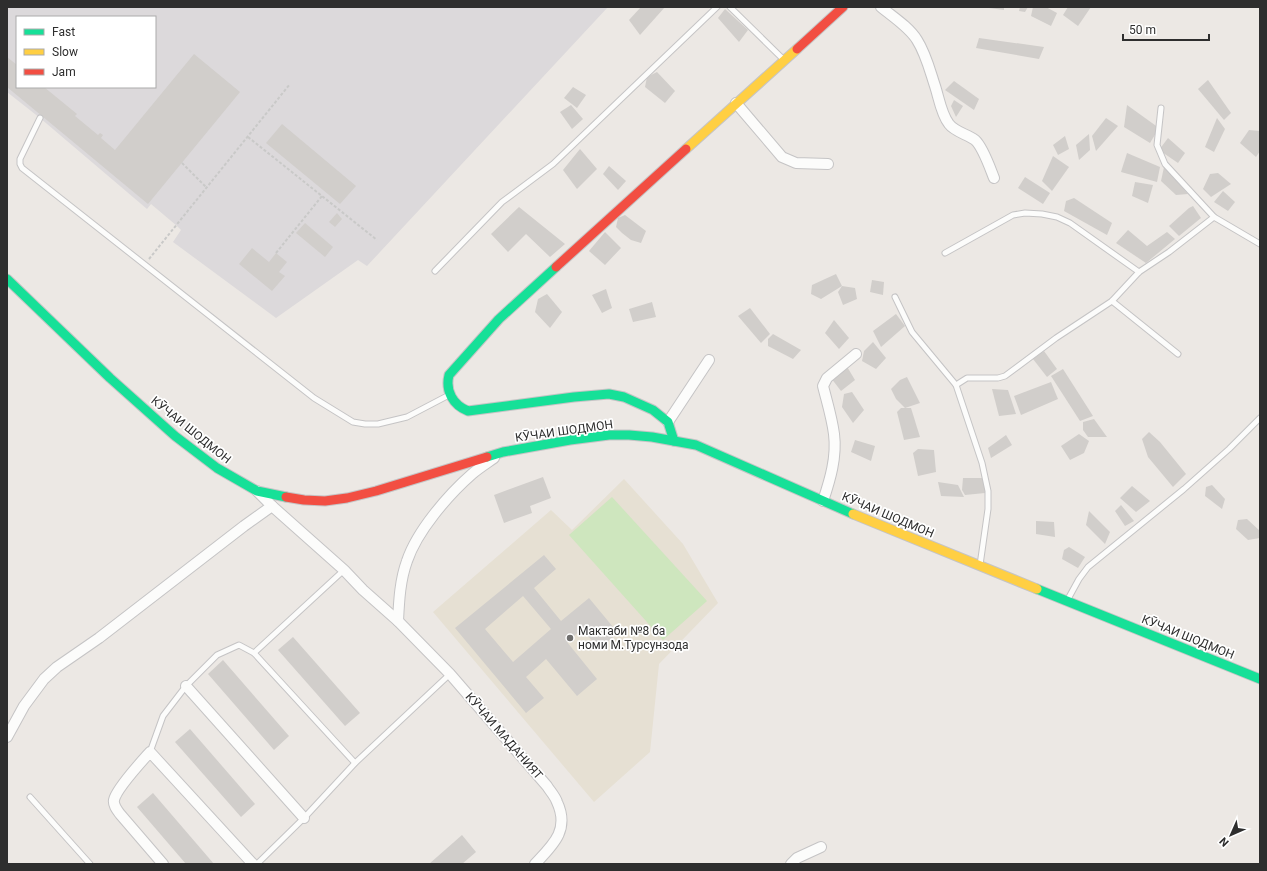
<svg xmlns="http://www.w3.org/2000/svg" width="1267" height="871" font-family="Roboto,sans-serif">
	<rect width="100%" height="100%" fill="#ece8e4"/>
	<path fill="#dcd9db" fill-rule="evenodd" d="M7,7H608L367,266L358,260L276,318L173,242L181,230L177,226L151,204L147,209L40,118L7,92ZM17,17H155V87H17Z"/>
	<polygon fill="#e6e0d3" points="624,479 683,544 718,603 659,664 650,752 594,802 433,612 551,510 572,530"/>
	<polygon fill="#cee6be" points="612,497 707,601 663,640 569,535"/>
	<g fill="#d1cecb" fill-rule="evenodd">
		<polygon points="641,7 665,7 640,35 629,20"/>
		<polygon points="989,7 1004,7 1004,10 989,8"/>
		<polygon points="1020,7 1028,7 1025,12 1019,11"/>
		<polygon points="1033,7 1046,7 1057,13 1051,26 1031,16"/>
		<polygon points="1068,7 1091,7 1078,26 1063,15"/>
		<polygon points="725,9 748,30 739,42 718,18"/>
		<polygon points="979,38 1044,47 1039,59 976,48"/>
		<polygon points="194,54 240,92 148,204 7,87 7,57 17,65 17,87 44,87 77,114 75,116 98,135 100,133 103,135 101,138 115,150"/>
		<polygon points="657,72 675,91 665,103 645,87 647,77"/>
		<polygon points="1208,80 1231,113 1224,120 1198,89"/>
		<polygon points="954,81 979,99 974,110 945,90"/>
		<polygon points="573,87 586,95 577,108 564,98"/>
		<polygon points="954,100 963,106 956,117 951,106"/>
		<polygon points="571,105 583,119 572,129 560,112"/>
		<polygon points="1127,105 1159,128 1150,143 1124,127"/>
		<polygon points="1106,118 1118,126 1096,151 1092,136"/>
		<polygon points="1217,118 1225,129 1214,152 1205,147"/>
		<polygon points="282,124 356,186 340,204 266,143"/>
		<polygon points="1249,130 1260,131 1260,151 1256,157 1240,143"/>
		<polygon points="1089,134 1090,150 1079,160 1076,145"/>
		<polygon points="1065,136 1069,149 1058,155 1053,145"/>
		<polygon points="1168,138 1185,153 1178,163 1159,150"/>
		<polygon points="580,149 597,169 577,189 563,170"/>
		<polygon points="1127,153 1160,167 1157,182 1121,172"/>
		<polygon points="1053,156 1069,167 1052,191 1042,181"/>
		<polygon points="609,166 626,181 618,190 603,174"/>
		<polygon points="1164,167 1188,194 1176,195 1161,181"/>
		<polygon points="1218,173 1231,184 1211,197 1203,189 1210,174"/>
		<polygon points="1025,177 1050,193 1043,204 1018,188"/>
		<polygon points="1135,182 1153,185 1148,203 1132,196"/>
		<polygon points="1223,191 1235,202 1228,211 1214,202"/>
		<polygon points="1074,198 1112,223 1107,235 1064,211 1066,201"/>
		<polygon points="1193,206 1201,218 1179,236 1169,226 1189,208"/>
		<polygon points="519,207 565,244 550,257 526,234 508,252 491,234"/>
		<polygon points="337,213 342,219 335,227 329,222"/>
		<polygon points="625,215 646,231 641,243 631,240 622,233 616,227 618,218"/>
		<polygon points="305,223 333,247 325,257 296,233"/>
		<polygon points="1128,230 1147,246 1167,232 1175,239 1146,263 1116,243"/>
		<polygon points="605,232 621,248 605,265 589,251"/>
		<polygon points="252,248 269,262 276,253 287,262 279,272 285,276 272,291 239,264"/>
		<polygon points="836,274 842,286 821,299 811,294 812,285"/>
		<polygon points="872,280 884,282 883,295 870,292"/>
		<polygon points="842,286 855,288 857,299 843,305 838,292"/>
		<polygon points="606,289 612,308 602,313 592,295"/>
		<polygon points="547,294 562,312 550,328 535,312 538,299"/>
		<polygon points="652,302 656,317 633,322 629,309"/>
		<polygon points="750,308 770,334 761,343 738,316"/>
		<polygon points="896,314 905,326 881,347 873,331"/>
		<polygon points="834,320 849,338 839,349 825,333"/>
		<polygon points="773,334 801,350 793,359 768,346 768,339"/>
		<polygon points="873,342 886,358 876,369 862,361 864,351"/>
		<polygon points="1044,351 1057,369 1047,377 1033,359"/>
		<polygon points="846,365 855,380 841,391 831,378"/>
		<polygon points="1063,369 1093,416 1080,421 1051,376"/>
		<polygon points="907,377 920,403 905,408 896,399 891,389 900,380"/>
		<polygon points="1051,382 1058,399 1021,415 1014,396"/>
		<polygon points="992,389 1008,390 1016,414 999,416"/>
		<polygon points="852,392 864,410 853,423 842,407 844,394"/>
		<polygon points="901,408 911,408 920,437 904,440 897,412"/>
		<polygon points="1094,419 1107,437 1088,437 1083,430 1083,422"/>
		<polygon points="1149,432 1160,442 1186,474 1173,487 1148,457 1142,439"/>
		<polygon points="1079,434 1089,441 1084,453 1070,460 1061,446"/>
		<polygon points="1006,435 1012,445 991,458 988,448"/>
		<polygon points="855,440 875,446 871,461 851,452"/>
		<polygon points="918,449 934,450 936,472 918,476 913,453"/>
		<polygon points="543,477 551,498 530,506 532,513 504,523 494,495"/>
		<polygon points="963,478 986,478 985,493 965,495 962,490"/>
		<polygon points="938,482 958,485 964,497 941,496"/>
		<polygon points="1212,485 1225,499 1222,509 1205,496 1206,487"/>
		<polygon points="1132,486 1150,501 1136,512 1120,498"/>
		<polygon points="1121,505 1134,521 1125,526 1115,511"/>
		<polygon points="1089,511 1110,532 1105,544 1086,525"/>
		<polygon points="1247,519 1260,531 1260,538 1248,540 1236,529 1238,520"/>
		<polygon points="1036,521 1054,522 1055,537 1036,534"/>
		<polygon points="1069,547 1085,557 1078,568 1062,559 1064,550"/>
		<path d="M544,555L556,569L534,588L561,621L589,598L618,633L599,649L582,629L567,642L597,679L577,696L546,659L526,677L544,698L526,713L455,628ZM523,596L551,629L513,662L485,629Z"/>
		<polygon points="293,637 360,713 345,726 278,650"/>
		<polygon points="223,660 289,736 274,750 208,674"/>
		<polygon points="190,729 255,804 241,817 175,742"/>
		<polygon points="153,793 214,864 186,864 137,807"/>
		<polygon points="462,835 476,852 462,864 429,864"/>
	</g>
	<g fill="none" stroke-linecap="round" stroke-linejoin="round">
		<g stroke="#c5c4c5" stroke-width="7">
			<g id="lane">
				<polyline points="730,7 783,59"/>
				<polyline points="1161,108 1157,145 1165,164 1214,217"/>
				<polyline points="40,118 20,159 20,164 22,168 314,398 353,422 365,424 378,424 407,417 449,395"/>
				<polyline points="945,253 1013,215 1025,213 1042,214 1057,217 1070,223 1139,272"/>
				<polyline points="435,271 502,202 553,164 717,7"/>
				<polyline points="895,297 912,332 956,385"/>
				<polyline points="1112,301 1178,354"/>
				<polyline points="980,565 988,509 988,491 982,463 956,385 967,378 998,378 1005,376 1056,338 1112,301 1139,272 1169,252 1214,217 1260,244"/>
				<polyline points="1068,599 1079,579 1088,567 1184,489 1229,449 1260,418"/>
				<polyline points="254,653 344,570"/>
				<polyline points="150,752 163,716 186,686 217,655 239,645 254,653 355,763"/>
				<polyline points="30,797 90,864"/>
				<polyline points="257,864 304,818 355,763 450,674"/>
			</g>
		</g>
		<g stroke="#c5c4c5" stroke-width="12">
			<g id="street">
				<path d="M881,7C893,17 909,27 917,40C926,54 930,71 935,86C939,98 941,114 949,124C955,132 967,134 975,140C983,147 990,168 994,178"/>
				<polyline points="736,103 782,157 796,163 828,164"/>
				<polyline points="668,422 709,360"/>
				<path d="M257,491L272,506L344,570L363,590L398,621L450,674L547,786C550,791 555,796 557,802C570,830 553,845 535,864"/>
				<path d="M823,501C830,480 837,457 834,434C832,418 827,402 823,386L827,378L856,354"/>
				<path d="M398,621C399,601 400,580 407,561C417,531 448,495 472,474C479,468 487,463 494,458"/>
				<polyline points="186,686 304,818"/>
				<polyline points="7,737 24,706 44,679 57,667 99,638 244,526 272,506"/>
				<path d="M163,864L120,814C117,810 113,805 114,800C116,789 142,761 150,752L253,864"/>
				<polyline points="791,864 797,858 821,847"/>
			</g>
		</g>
		<g stroke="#c5c4c5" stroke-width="11">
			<g id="fast">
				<path d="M556,267L499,319L449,375C445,391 453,405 468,411L574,397L609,394L624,397L653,410L668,422L674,441"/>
				<polyline points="7,279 110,378 175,436 217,468 257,491 286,497"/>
				<polyline points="487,457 503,452 570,440 609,435 629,435 652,437 696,445 853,514"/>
				<polyline points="1037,589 1260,679"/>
			</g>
		</g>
		<g stroke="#c5c4c5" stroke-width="11">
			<g id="slow">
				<polyline points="686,149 797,49"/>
				<polyline points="853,514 1037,589"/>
			</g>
		</g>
		<g stroke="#c5c4c5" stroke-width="11">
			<g id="jam">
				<polyline points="797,49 843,7"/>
				<polyline points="556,267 686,149"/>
				<polyline points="286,497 304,500 325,501 347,498 376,491 487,457"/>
			</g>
		</g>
		<g stroke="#c9c9c8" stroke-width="2" stroke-dasharray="3 2" stroke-linecap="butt">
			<polyline points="248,137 377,240"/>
			<polyline points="182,163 207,188"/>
			<polyline points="276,253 322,196"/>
			<polyline points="149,259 290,84"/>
		</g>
		<use href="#lane" stroke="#fcfcfb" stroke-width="5"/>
		<use href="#street" stroke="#fcfcfb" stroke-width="10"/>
		<use href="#fast" stroke="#16e098" stroke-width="9"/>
		<use href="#slow" stroke="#ffcf43" stroke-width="9"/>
		<use href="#jam" stroke="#f24e42" stroke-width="9"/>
	</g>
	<circle fill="#706f6e" stroke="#fff" stroke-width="1.5" cx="570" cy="638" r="4"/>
	<g text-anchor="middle" stroke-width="3.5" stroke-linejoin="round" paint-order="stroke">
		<g font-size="12" fill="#2e2e2e" stroke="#fff">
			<text transform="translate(191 430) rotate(39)" y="4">КӮЧАИ ШОДМОН</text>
			<text transform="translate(564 431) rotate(-8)" y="4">КӮЧАИ ШОДМОН</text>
			<text transform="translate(888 515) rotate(23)" y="4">КӮЧАИ ШОДМОН</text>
			<text transform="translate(1188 637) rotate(22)" y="4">КӮЧАИ ШОДМОН</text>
			<text transform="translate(504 736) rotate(49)" y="4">КӮЧАИ МАДАНИЯТ</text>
		</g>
		<g font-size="12" fill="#2e2e2e" stroke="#fff" text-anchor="start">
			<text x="578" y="635">Мактаби №8 ба<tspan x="578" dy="14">номи М.Турсунзода</tspan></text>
		</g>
	</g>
	<rect width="1267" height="871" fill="none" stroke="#2e2e2e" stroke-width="16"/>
	<rect x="16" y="16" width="140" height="72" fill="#ffffff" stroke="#ababab"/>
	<rect x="24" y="29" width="20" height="6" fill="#16e098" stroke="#ababab"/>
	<text x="52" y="36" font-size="12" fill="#2e2e2e">Fast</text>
	<rect x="24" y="49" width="20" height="6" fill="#ffcf43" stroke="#ababab"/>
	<text x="52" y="56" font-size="12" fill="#2e2e2e">Slow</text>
	<rect x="24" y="69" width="20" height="6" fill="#f24e42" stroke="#ababab"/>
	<text x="52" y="76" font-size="12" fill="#2e2e2e">Jam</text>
	<g transform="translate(1231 835) rotate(225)" stroke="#ffffff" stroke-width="3" paint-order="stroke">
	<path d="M0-3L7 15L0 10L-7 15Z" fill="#2e2e2e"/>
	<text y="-6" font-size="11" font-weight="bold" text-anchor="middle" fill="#2e2e2e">N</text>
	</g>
	<path d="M1123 34v6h86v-6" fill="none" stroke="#2e2e2e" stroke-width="2"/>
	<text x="1129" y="34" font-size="12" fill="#2e2e2e" stroke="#ffffff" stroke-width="3" paint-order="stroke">50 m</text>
</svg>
